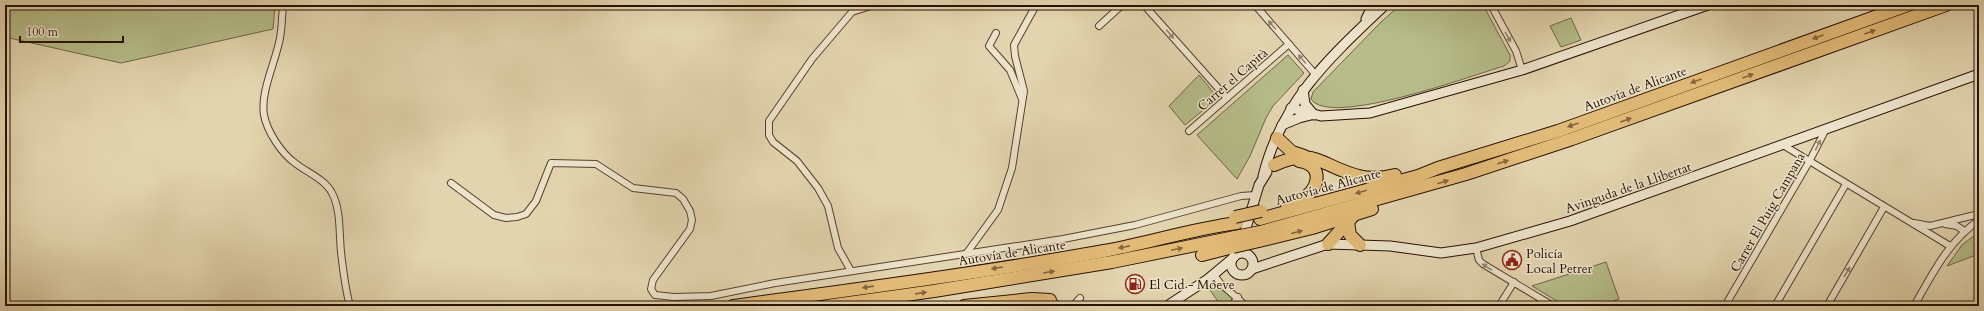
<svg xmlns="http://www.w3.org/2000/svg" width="1984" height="311" font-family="Cardo,serif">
	<rect width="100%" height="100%" fill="#e2d4ae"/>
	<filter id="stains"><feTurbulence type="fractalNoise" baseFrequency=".005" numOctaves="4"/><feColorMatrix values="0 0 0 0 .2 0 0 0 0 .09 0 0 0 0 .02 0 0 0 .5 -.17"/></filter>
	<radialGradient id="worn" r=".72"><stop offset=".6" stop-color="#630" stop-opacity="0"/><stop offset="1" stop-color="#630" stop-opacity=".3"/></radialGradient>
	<g fill="#b5bc89" stroke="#6e6646">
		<polygon points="5,5 275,5 273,29 121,63 5,37"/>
		<path d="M1400,5H1483L1510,55V61L1504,66C1473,75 1330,128 1311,99L1313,92L1380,23Z"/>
		<polygon points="1571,18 1581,40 1561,47 1550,26"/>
		<polygon points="1288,55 1304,73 1273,106 1266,118 1250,156 1237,179 1197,135"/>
		<polygon points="1199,75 1218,98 1185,125 1169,106"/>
		<polygon points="1979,232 1979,254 1947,266 1962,245"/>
		<polygon points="1606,262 1619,299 1603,305 1604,306 1565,306 1532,286"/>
		<polygon points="1214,283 1232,298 1231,302 1225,306 1221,306 1208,287"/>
	</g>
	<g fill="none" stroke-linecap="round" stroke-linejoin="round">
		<g stroke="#56412d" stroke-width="8">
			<g id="street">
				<path d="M283,5C282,16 282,27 280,38C276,61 260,92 264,115C267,131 281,153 295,163C306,172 325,179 332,193C341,210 339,233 341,252C343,270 345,288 350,306"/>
				<polyline points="1144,5 1227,98"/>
				<polyline points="1255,5 1315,74"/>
				<polyline points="1491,5 1516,51 1522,70"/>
				<polyline points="852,12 874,5"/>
				<polyline points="1099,26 1122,5"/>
				<polyline points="996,33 989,46 1010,70 1022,99"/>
				<polyline points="1189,131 1289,44"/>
				<polyline points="1783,145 1950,246"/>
				<polyline points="451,183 494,215 506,218 517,217 526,214 536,201 551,163 596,164 633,188 676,193 683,199 690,211 692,220 690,229 653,280 651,289 655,295 674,297 711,296 775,283 1063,239 1135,225 1241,196 1255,195"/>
				<polyline points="1914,223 1930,226 1979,214"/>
				<polyline points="1945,224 1957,226 1964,231"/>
				<polyline points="1476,248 1479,260 1483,264 1553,306"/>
				<polyline points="966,254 998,210 1012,168 1024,91 1015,56 1014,45 1036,5"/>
				<polyline points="851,271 838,248 828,206 818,188 797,161 773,142 769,135 769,121 812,59 852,12 853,5"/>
				<polyline points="1215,276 1220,283 1246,306"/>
				<polyline points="1050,300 1060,306"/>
				<polyline points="1073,306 1080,298"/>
				<polyline points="1232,306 1238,297"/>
				<polyline points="1499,306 1514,282"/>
				<polyline points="1725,306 1809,162 1826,129"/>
				<polyline points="1775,306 1846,184"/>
				<polyline points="1827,306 1884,207"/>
				<path d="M1914,306C1933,273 1947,243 1979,220"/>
			</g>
		</g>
		<g stroke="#271002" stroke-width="11">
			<g id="secondary">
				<polyline points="1366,19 1373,5"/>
				<polyline points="1303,90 1305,104 1314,115"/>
				<polyline points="1291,108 1321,116 1370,113 1522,70 1708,5"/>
				<polyline points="1282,125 1299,118 1311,115"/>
				<path d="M1263,176C1282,101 1329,58 1383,7"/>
				<circle cx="1242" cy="264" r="11"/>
				<polyline points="1234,257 1242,241 1259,185 1267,172"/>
				<polyline points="1252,269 1328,244 1390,246 1441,253 1476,248 1570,221 1979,74"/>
				<polyline points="1167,306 1208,279 1232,259"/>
			</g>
		</g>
		<g stroke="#271002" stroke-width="14">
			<g id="highway">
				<polyline points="1277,138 1292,152 1304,156"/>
				<path d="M1274,165C1317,146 1321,167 1359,176C1371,179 1383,178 1395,175"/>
				<path d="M1287,205C1291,204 1296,203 1299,201C1319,192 1326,165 1299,161"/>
				<polyline points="1260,219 1418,176 1438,168 1558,131 1908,5"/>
				<polyline points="1348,222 1350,235 1360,245"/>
				<polyline points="1260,232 1466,174 1572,139 1946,5"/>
				<polyline points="1259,241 1312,228 1372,209"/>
				<polyline points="1328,244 1354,215"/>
				<polyline points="1202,255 1233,247"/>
				<path d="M733,306C857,289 981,273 1104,251C1148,243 1192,229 1237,223"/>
				<polyline points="827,306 934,291 1112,262 1235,237"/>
				<polyline points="964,306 1032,299 1050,300"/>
			</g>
		</g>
		<use href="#street" stroke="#ece3ca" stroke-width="6"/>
		<use href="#secondary" stroke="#ece3ca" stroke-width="9"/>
		<use href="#highway" stroke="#e1ba77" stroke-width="12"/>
		<g stroke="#271002" stroke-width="14" stroke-linecap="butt">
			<g id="highway-bridge">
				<polyline points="1235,217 1261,211"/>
				<polyline points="1235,237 1260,232"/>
				<polyline points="1233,247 1259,241"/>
			</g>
		</g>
		<use href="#highway-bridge" stroke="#e1ba77" stroke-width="12"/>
	</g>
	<defs><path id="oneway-solid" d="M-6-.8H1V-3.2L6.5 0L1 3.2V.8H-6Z"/></defs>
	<g fill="#938470">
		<use href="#oneway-solid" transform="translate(1272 25) rotate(-131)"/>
		<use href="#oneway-solid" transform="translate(1170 34) rotate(49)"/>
		<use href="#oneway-solid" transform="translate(1508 37) rotate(61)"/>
		<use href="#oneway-solid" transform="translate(1302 59) rotate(-131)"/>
		<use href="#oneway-solid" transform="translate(1818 145) rotate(-63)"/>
		<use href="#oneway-solid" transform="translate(1487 267) rotate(-148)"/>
		<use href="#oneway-solid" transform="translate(1847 272) rotate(-60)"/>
	</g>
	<g fill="#84653c">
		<use href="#oneway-solid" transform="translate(1870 32) rotate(-20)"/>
		<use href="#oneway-solid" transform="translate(1818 37) rotate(160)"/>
		<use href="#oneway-solid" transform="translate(1748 76) rotate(-20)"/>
		<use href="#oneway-solid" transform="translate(1696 81) rotate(160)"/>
		<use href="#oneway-solid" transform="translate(1626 120) rotate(-20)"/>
		<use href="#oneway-solid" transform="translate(1573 125) rotate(160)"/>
		<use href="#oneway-solid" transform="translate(1503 162) rotate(-18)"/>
		<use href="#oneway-solid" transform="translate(1443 182) rotate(-17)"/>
		<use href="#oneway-solid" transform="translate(1361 192) rotate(164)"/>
		<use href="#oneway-solid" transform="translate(1297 232) rotate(-14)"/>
		<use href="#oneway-solid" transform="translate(1124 247) rotate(169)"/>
		<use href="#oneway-solid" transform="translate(1177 249) rotate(-12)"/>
		<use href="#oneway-solid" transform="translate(997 268) rotate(171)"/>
		<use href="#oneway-solid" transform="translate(1049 272) rotate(-9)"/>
		<use href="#oneway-solid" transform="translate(868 287) rotate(172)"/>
		<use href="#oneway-solid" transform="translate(921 293) rotate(-8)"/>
	</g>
	<defs>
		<g id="civic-ring" transform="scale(1)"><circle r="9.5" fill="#ece3ca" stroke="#8f2418" stroke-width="1.5"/><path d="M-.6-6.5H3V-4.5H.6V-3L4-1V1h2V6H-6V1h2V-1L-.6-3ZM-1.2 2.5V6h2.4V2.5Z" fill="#8f2418"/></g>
		<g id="fuel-ring" transform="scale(1)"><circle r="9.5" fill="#ece3ca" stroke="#8f2418" stroke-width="1.5"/><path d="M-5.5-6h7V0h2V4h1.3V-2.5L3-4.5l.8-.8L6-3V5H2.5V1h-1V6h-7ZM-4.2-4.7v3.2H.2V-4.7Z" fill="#8f2418"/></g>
	</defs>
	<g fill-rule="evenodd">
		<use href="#civic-ring" x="1512" y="260"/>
		<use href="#fuel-ring" x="1135" y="284"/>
	</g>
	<g text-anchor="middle" stroke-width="3" stroke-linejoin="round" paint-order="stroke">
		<g font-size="13" fill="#271002" stroke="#ece3ca">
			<text transform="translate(1232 79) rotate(-41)" y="5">Carrer el Capità</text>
			<text transform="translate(1635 88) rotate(-20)" y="5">Autovía de Alicante</text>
			<text transform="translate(1328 186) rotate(-15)" y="5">Autovía de Alicante</text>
			<text transform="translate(1628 187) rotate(-19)" y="5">Avinguda de la Llibertat</text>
			<text transform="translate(1767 212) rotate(-60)" y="5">Carrer El Puig Campana</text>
			<text transform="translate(1012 252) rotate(-9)" y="5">Autovía de Alicante</text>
		</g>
		<g font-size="13" fill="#271002" stroke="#ece3ca" text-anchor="start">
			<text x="1526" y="258">Policía<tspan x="1526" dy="15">Local Petrer</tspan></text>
			<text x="1149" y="289">El Cid - Moeve</text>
		</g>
	</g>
	<rect width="1984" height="311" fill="none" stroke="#e2d4ae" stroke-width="20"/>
	<rect x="6" y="6" width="1972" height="299" fill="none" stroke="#271002" stroke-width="2"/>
	<rect x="10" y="10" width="1964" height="291" fill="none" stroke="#271002"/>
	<path d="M20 36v6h103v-6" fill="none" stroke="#271002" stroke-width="2"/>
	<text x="26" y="36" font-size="12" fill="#271002" stroke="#ece3ca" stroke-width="3" paint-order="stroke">100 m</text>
	<rect width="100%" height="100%" filter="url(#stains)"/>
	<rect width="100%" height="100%" fill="url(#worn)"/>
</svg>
